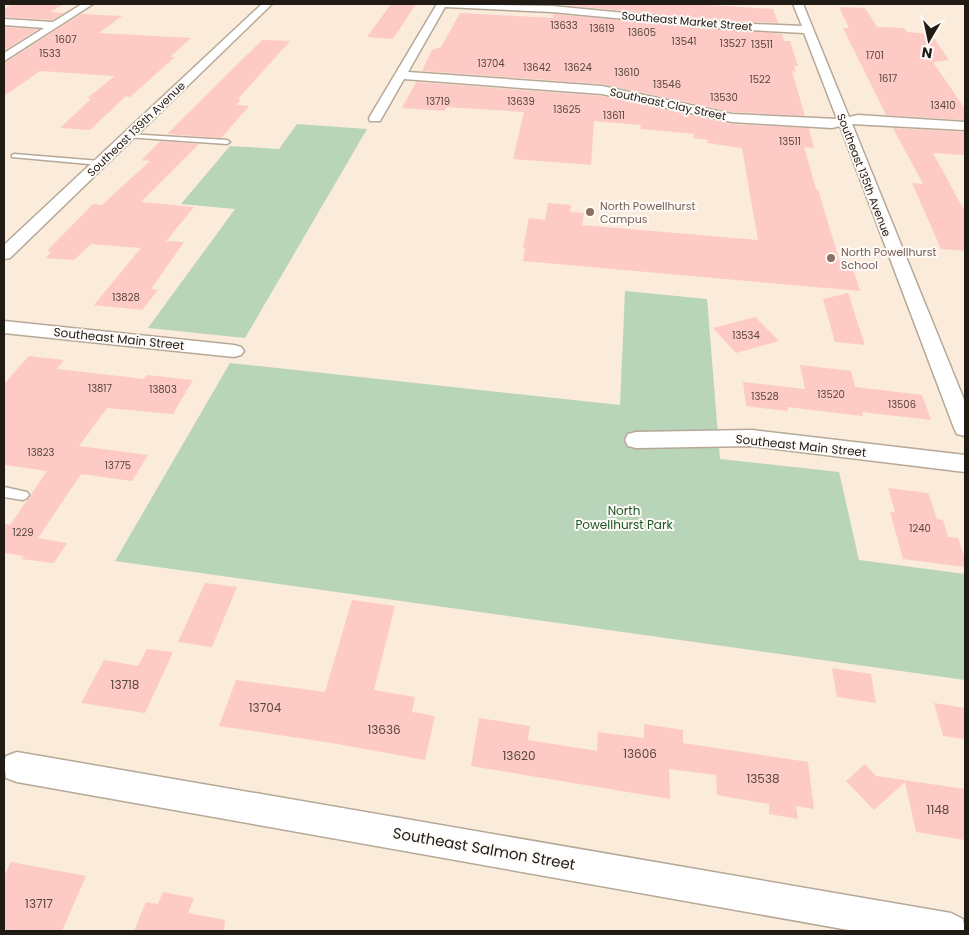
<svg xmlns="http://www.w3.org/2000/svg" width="969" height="935" font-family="Poppins,sans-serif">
	<rect width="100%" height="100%" fill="#faebda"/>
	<g fill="#b9d5b9">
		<polygon points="297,124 367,129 245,338 148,328 235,209 181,204 230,146 279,149"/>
		<polygon points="625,291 707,299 720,459 839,472 859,560 965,574 965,680 115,561 230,363 620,405"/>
	</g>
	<g fill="#fecac5">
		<polygon points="12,4 64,4 50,12 64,13 53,20 4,17 4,9"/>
		<polygon points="391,4 416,4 393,39 367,37"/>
		<polygon points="553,4 695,4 773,9 778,23 730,21"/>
		<polygon points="839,7 865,8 877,27 904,28 907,32 931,34 949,60 933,62 965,109 965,120 886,115 843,28 849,28"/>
		<polygon points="460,13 553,18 553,14 782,34 784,41 790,41 798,66 794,66 796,72 792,71 805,116 732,112 602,84 422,71 432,50 441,47"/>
		<polygon points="81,14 122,16 99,33 191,38 170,57 175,57 130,97 126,96 90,130 60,128 91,99 87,98 115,76 40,71 4,96 4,63"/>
		<polygon points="4,27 38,29 4,51"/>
		<polygon points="262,40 290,41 238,99 241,99 236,105 249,106 221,138 167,134"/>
		<polygon points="416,82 602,96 732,124 809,128 814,148 804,147 816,189 818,190 840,262 851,263 860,291 523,261 525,248 523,248 529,218 545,220 548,203 571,205 570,212 584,213 582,225 758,240 742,148 707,143 708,140 693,138 695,134 640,129 641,125 594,121 591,165 513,159 524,112 447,107 445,111 402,108"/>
		<polygon points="893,128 965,132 965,155 933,153 965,212 965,251 941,249 912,183 923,184"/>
		<polygon points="160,141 199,144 141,202 194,207 166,241 184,242 151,289 158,290 142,310 94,305 141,248 91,244 74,260 46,258 51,252 47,251 93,204 102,205 150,161 142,160"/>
		<polygon points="848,293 865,345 835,342 823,299"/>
		<polygon points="755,317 779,341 736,353 713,328"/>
		<polygon points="29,356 64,360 57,369 144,379 147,375 193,380 173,414 107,408 79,446 148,455 132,481 81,474 38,538 67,543 54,563 21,559 24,556 4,553 4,524 10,525 47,471 4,465 4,384"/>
		<polygon points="800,365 851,371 855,387 922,395 931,420 862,412 863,416 787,407 788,411 746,406 743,382 805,389"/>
		<polygon points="888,488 928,493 937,519 943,520 948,537 958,538 965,558 965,567 903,559 890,512 895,512"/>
		<polygon points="205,583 237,587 212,647 178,642"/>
		<polygon points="352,600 395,606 374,690 415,697 412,712 435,716 425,760 332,743 219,726 236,680 325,692"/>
		<polygon points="147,649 173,652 145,713 81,703 104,660 138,666"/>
		<polygon points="832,668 871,674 876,703 837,697"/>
		<polygon points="934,703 965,708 965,739 943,736"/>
		<polygon points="479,718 530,726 528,740 597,751 598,732 644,738 644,724 683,730 683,743 808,762 814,809 796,806 798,819 769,814 769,804 717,795 716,775 669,769 670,799 471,766"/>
		<polygon points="865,764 876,776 965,789 965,840 916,832 905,782 874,810 846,781"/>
		<polygon points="11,862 86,876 62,931 4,931 4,876"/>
		<polygon points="163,892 194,898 188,913 225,920 224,931 134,931 146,902 158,904"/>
	</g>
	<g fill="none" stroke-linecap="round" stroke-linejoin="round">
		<g stroke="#b6a897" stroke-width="3">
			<g id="lane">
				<polygon points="128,134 227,140 230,142 227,144 126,137 126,135"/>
				<polygon points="14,154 100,161 104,163 100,165 12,157 12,155"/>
				<polygon points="4,487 27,492 29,495 27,498 23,500 4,497"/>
			</g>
		</g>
		<g stroke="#b6a897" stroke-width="3">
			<g id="street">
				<polygon points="82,4 93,4 4,61 4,53 44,28 4,25 4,19 53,22"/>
				<polygon points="262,4 272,4 10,258 4,259 4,245"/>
				<path d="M437,4L552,6L730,23L802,26L793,4H803L849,117L858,115L965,122V130L852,124L965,402V436L957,434L954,428L840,126L832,128L732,122L602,94L404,79L380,121H370L369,118ZM445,7L552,12L730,29L804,33L837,119L732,114L602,86L408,72Z"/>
				<polygon points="4,321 234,345 241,347 244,351 241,355 234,357 4,333"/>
				<polygon points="752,430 965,455 965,472 752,446 636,448 628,446 625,440 628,434 636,432"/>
				<polygon points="17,752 951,913 963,919 965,931 854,931 17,782 6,778 4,762 6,756"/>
			</g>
		</g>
		<use href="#lane" fill="#fff" fill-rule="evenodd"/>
		<use href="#street" fill="#fff" fill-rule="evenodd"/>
	</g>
	<g fill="#8d6e63" stroke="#fdfaf7" stroke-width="2">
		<circle cx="590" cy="212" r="5"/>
		<circle cx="831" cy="258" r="5"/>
	</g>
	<g text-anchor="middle" stroke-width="4" stroke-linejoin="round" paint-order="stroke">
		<g font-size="10" fill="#584741">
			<text x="564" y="29">13633</text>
			<text x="602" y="32">13619</text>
			<text x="642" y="36">13605</text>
			<text x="66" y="43">1607</text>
			<text x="684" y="45">13541</text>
			<text x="733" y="47">13527</text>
			<text x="762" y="48">13511</text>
			<text x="50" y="57">1533</text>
			<text x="875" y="59">1701</text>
			<text x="491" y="67">13704</text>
			<text x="537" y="71">13642</text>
			<text x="578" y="71">13624</text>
			<text x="627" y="76">13610</text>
			<text x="888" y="82">1617</text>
			<text x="760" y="83">1522</text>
			<text x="667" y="88">13546</text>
			<text x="724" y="101">13530</text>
			<text x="438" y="105">13719</text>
			<text x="521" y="105">13639</text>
			<text x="943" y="109">13410</text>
			<text x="567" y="113">13625</text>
			<text x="614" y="119">13611</text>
			<text x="790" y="145">13511</text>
			<text x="126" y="301">13828</text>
			<text x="746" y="339">13534</text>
			<text x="100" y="392">13817</text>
			<text x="163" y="393">13803</text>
			<text x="831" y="398">13520</text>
			<text x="765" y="400">13528</text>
			<text x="902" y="408">13506</text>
			<text x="41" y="456">13823</text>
			<text x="118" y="469">13775</text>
			<text x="920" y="532">1240</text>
			<text x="23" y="536">1229</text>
		</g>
		<g font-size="11" fill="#201b15" stroke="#fdfaf7">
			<text transform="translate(687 21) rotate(5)" y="4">Southeast Market Street</text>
			<text transform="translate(668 104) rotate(12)" y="4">Southeast Clay Street</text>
			<text transform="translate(136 129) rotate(-44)" y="4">Southeast 139th Avenue</text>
			<text transform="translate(864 175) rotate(69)" y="4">Southeast 135th Avenue</text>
		</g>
		<g font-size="11" fill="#785e54" stroke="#fdfaf7" text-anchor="start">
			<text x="600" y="210">North Powellhurst<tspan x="600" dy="13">Campus</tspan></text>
			<text x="841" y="256">North Powellhurst<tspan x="841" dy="13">School</tspan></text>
		</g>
		<g font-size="12" fill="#201b15" stroke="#fdfaf7">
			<text transform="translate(119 339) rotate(6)" y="4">Southeast Main Street</text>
			<text transform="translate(801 446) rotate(6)" y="4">Southeast Main Street</text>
		</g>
		<g font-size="12" fill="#1a5721" stroke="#fdfaf7">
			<text x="624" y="515">North<tspan x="624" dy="14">Powellhurst Park</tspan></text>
		</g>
		<g font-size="12" fill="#584741">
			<text x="125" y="689">13718</text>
			<text x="265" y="712">13704</text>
			<text x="384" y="734">13636</text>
			<text x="640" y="758">13606</text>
			<text x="519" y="760">13620</text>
			<text x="763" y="783">13538</text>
			<text x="938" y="814">1148</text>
			<text x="39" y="908">13717</text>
		</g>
		<g font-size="15" fill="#201b15" stroke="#fdfaf7">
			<text transform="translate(484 849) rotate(10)" y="5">Southeast Salmon Street</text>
		</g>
	</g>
	<rect width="969" height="935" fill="none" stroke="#201b15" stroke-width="10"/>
	<g transform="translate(929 40) rotate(189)" stroke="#fdfaf7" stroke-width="4" paint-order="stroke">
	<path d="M0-4L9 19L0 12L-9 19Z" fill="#201b15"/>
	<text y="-8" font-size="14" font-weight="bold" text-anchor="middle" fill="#201b15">N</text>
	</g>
</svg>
